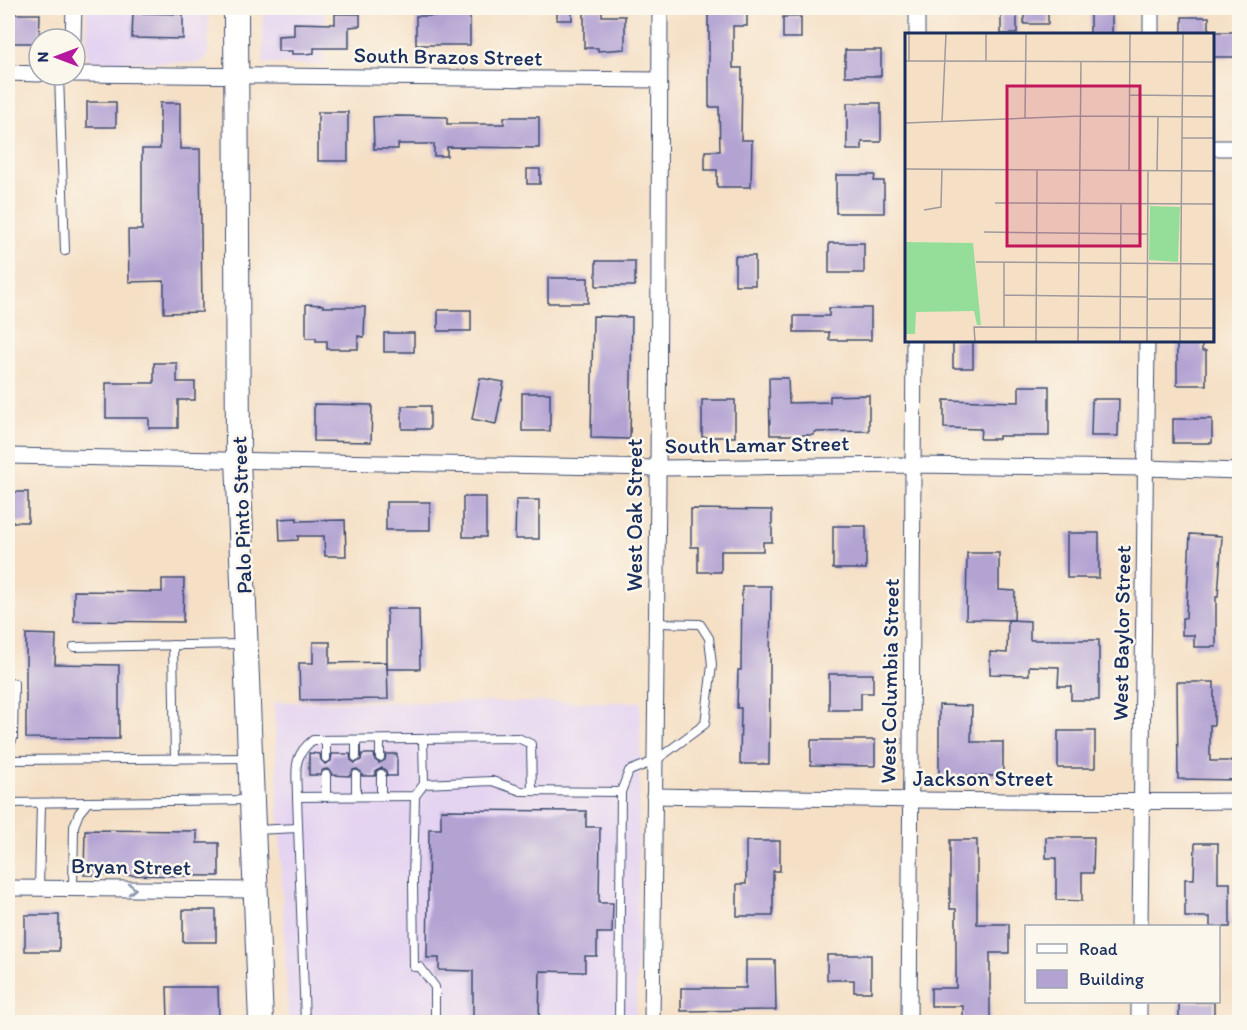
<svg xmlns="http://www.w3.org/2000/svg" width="1247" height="1030" font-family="Itim,sans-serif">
	<rect width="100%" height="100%" fill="#fbf7ec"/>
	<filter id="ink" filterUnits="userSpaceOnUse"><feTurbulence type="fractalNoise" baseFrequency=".0167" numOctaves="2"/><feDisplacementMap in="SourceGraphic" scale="12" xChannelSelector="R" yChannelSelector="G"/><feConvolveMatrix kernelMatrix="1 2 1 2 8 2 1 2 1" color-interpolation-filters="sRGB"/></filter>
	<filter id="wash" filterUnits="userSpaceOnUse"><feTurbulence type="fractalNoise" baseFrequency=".008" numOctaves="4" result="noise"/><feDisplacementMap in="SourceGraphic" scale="24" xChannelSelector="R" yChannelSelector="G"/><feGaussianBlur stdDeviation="1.35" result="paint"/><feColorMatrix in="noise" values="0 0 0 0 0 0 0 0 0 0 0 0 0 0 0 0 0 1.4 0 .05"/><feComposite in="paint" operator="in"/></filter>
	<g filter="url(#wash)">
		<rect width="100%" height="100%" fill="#f5e0c6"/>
		<g fill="#e4d3f1">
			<polygon points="86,8 209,8 208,54 205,59 197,63 93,61 88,59 87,52"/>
			<polygon points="263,8 325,8 324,65 266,64 263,63"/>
			<polygon points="274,702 641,702 636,1022 288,1022"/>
		</g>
		<g id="blocks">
			<g fill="#b3a3d3">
				<rect x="557" y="8" width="15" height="12"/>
				<polygon points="708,8 747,8 747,26 733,26 733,68 742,68 741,140 752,140 751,187 717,187 717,170 705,170 705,151 720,151 719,107 709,107 709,26 708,26"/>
				<rect x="1024" y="8" width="24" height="16"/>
				<polygon points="584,9 602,9 602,16 625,16 625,49 598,51 598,48 584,48"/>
				<polygon points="133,13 183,14 183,39 132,38"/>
				<polygon points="13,14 40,14 39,43 8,43 8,29 13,29"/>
				<polygon points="335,14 360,14 360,26 349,27 349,48 314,48 314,53 305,54 292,54 292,51 278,51 278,36 294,35 294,23 335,24"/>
				<rect x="1090" y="14" width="22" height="20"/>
				<rect x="1001" y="15" width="16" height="19"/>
				<rect x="416" y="16" width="54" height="29"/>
				<rect x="783" y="17" width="18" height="21"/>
				<polygon points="1182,17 1209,17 1209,34 1188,34 1188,33 1182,33"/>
				<rect x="1212" y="32" width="27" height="25"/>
				<rect x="845" y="50" width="36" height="26"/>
				<rect x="87" y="102" width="29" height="25"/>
				<polygon points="160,103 180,103 180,149 200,149 202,312 164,313 164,281 129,282 128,230 142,230 142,149 160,149"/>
				<polygon points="847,103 881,103 881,142 862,142 862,150 847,150"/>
				<rect x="318" y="112" width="30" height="49"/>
				<polygon points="397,116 447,117 447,124 504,124 504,117 539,117 539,148 447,147 447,156 434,156 434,144 398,144 398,149 374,149 373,117"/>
				<rect x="527" y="169" width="13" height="15"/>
				<polygon points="836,175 875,175 874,181 884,181 884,213 836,213"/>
				<rect x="829" y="243" width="35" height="30"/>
				<rect x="735" y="256" width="20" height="29"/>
				<rect x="596" y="261" width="39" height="25"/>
				<rect x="548" y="278" width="40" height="25"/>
				<polygon points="306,304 323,305 323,307 365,307 364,337 358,336 358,349 327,349 327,341 316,341 316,338 306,338"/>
				<polygon points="829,308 871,308 871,340 829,340 829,332 794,332 794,316 829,316"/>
				<rect x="438" y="310" width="33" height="21"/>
				<polygon points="593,316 632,317 630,439 591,438"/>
				<rect x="384" y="333" width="30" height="19"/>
				<rect x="953" y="340" width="20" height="28"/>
				<polygon points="1177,340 1202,340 1202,351 1206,351 1206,385 1177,385"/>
				<polygon points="154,363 177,363 177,382 195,382 195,400 178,400 178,428 149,428 149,418 106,418 106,383 154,383"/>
				<polygon points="480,378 504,382 496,424 472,419"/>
				<polygon points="769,378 788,378 789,403 830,402 830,396 869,395 869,431 814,432 814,435 770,435"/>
				<polygon points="1019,386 1049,386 1049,436 999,436 999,439 980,439 981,429 944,428 944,400 1019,402"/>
				<rect x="522" y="393" width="28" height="38"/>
				<polygon points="1092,399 1119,399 1118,436 1091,436"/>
				<rect x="702" y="400" width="33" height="37"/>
				<polygon points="314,404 372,405 371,442 314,441"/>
				<rect x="402" y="406" width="28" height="23"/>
				<rect x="1173" y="419" width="39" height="24"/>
				<rect x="8" y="492" width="20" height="30"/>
				<rect x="463" y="497" width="23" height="40"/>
				<polygon points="516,500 539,500 539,539 515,539"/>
				<rect x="386" y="502" width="44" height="28"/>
				<polygon points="691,509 772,510 772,542 763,542 763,551 721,551 721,572 698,572 698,547 691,547"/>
				<polygon points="297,518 297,521 345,520 346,556 325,556 324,536 298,536 298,540 280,541 279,519"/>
				<rect x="833" y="526" width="33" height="43"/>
				<rect x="1067" y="533" width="32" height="45"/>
				<polygon points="1190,534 1222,536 1218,597 1216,597 1216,647 1194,647 1194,635 1182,635 1182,618 1186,618"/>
				<polygon points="967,553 999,553 999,590 1015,591 1014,620 966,619"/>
				<polygon points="162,579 184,579 183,622 74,621 74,591 162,592"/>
				<polygon points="742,586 771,586 769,764 740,764 741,708 737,708 738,670 741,670"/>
				<polygon points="387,609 419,609 420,669 387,669"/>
				<polygon points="1008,620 1030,621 1030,640 1099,640 1099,700 1071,700 1071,686 1058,686 1059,667 1029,666 1029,675 990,674 990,652 1007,653"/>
				<polygon points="26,634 56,635 55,664 119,665 119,739 26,738"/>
				<polygon points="313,642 330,642 330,663 387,662 388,699 300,700 299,663 313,663"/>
				<polygon points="829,674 873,674 873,693 861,693 861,710 829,710"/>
				<polygon points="1177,682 1214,682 1214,725 1210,725 1210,761 1239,761 1239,780 1178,779"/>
				<polygon points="939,705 972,706 971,742 1003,742 1003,776 939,775"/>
				<rect x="1058" y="731" width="37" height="37"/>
				<polygon points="811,740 875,740 875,766 811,765"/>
				<polygon points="309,753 320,754 321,760 325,764 331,761 332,754 350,754 351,760 355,763 361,760 362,754 374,754 375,760 379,763 385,760 386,754 397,754 397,776 387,776 386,771 382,768 376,771 375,776 362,776 361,772 357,769 353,770 350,776 332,775 331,772 327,769 323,770 320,775 309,775"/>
				<polygon points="441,810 586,811 586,827 600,827 599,903 613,903 612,933 597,933 597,956 585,956 585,972 540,971 539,1023 473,1023 473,971 439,970 439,958 427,958 429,829 441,829"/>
				<polygon points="85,830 197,831 197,843 219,843 219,876 84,875"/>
				<polygon points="1046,837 1094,837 1093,873 1082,873 1082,901 1056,900 1056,858 1046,858"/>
				<polygon points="950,840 977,840 977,924 1009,924 1009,953 990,953 990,1019 963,1019 963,1006 931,1006 931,988 956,988 956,909 950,909"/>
				<polygon points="746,841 780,841 780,871 773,871 773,916 737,916 737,884 746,884"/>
				<polygon points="1195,843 1218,843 1218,883 1230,883 1230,927 1210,927 1210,917 1185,917 1185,879 1194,879"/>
				<rect x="183" y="910" width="33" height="32"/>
				<rect x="25" y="915" width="34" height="36"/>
				<polygon points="827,955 871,955 871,992 854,992 854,980 827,980"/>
				<polygon points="746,960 775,960 776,1010 681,1011 681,988 746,988"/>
				<polygon points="167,987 218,987 219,1020 168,1020"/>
				<rect x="1179" y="1002" width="35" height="21"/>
			</g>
		</g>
	</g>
	<g filter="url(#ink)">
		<use href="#blocks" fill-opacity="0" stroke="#3c4a6e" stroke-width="1.5"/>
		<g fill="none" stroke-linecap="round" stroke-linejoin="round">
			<g stroke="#3c4a6e" stroke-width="10">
				<g id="lane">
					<polyline points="59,75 65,251"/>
					<polyline points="173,645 175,759"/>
					<polyline points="74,647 242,644"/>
					<polyline points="423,739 424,784"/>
					<polyline points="326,740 326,758"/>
					<polyline points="356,740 356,757"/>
					<polyline points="380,740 380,757"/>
					<polyline points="8,749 13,738 14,683"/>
					<polyline points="8,760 249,758"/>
					<polyline points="381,774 381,796"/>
					<polyline points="326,775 326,797"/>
					<polyline points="621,792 629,771 655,761 705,724 712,665 709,638 700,624 655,623"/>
					<polyline points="356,796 356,775"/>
					<polyline points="415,796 413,881 414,967 420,967 435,987 435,1022"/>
					<path d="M297,797C297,772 291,757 313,740L518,738L531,744L532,791"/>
					<polyline points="8,803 250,800"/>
					<polyline points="255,830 298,828"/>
					<polyline points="39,888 41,803"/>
					<polyline points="73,888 74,826 79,813 88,802"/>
					<polyline points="305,1022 297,797 415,796 424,784 492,781 521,791 621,792 619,1022"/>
				</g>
			</g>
			<g stroke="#3c4a6e" stroke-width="17">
				<g id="street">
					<polyline points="917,34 917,8"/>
					<polyline points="1151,34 1151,8"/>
					<polyline points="73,39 74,8"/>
					<polyline points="8,73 39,74"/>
					<polyline points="75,74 659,80"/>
					<polyline points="1212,148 1240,148"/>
					<polyline points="8,456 658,468 913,465 1145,468 1240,471"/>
					<path d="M654,796C849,799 1044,803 1240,801"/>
					<polyline points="8,888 255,890"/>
					<polyline points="1140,926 1147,340"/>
					<polyline points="652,1022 658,484 660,8"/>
					<polyline points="909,1022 914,340"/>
					<polyline points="1139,1022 1139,1002"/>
				</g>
			</g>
			<g stroke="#3c4a6e" stroke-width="26">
				<polyline id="primary" points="236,8 238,459 261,1022"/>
			</g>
			<use href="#lane" stroke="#fff" stroke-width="8"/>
			<use href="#street" stroke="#fff" stroke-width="15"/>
			<use href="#primary" stroke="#fff" stroke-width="24"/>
		</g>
		<defs><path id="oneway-chevron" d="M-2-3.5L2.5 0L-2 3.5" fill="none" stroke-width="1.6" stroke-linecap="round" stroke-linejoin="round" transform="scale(1.5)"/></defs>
		<use stroke="#8d97ae" href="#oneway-chevron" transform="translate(132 889) rotate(1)"/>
	</g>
	<g text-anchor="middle" stroke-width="5" stroke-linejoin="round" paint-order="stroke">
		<g font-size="22" fill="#1b2f5e" stroke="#fbf7ec">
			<text transform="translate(448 56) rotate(1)" y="8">South Brazos Street</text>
			<text transform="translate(757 444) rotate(-1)" y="8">South Lamar Street</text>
			<text transform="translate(241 515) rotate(-92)" y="8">Palo Pinto Street</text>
			<text transform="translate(634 515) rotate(-90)" y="8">West Oak Street</text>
			<text transform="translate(1121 633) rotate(-89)" y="8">West Baylor Street</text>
			<text transform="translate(889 681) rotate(-89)" y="8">West Columbia Street</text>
			<text x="983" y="786">Jackson Street</text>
			<text transform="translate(131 866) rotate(1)" y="8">Bryan Street</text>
		</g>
	</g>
	<g transform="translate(905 33)">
		<rect width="309" height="309" fill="#f5e0c6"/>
		<path d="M245,173L275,174L273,229L244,227ZM0,209L68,210L76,292H72L69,278L11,279L10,301H0Z" fill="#94de99"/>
		<path fill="none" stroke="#9e999c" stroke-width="1.5" d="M4,1V28M0,28L309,29M81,29V1M225,62L309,63M120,85L121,1M37,89L41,1M0,90L176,83L309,84M277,105H309M0,136L309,138M224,138L225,1M252,138L253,83M90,170L309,171M19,177L36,174L37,136M79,199L243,201M71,229L309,231M99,262L242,264M242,266H308M99,294V229M70,308L69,294L309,295M131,308L132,137M173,308L176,29M215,308L216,171M242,308L243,138M275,308L278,1M308,308L309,193"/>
		<path fill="#c2185b" fill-opacity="0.15" stroke="#c2185b" stroke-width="3" d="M102,53H235V213H102Z"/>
		<rect width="309" height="309" fill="none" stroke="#1b2f5e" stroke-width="3"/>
	</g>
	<rect width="1247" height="1030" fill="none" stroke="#fbf7ec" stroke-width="30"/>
	<rect x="1025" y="925" width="195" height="78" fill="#fbf7ec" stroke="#a1a7b3" stroke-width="1.5"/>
	<rect x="1037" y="944" width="30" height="9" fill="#ffffff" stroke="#a1a7b3" stroke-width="1.5"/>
	<text x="1079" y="955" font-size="18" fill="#1b2f5e">Road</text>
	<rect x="1037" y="970" width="30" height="18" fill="#b3a3d3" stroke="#a1a7b3" stroke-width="1.5"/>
	<text x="1079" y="985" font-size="18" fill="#1b2f5e">Building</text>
	<g transform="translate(57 57) rotate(270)"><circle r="28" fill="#fbf7ec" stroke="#a1a7b3" stroke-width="1.5"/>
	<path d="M0-4.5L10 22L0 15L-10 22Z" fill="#b5179e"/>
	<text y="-9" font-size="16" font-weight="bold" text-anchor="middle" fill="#1b2f5e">N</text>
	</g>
</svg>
